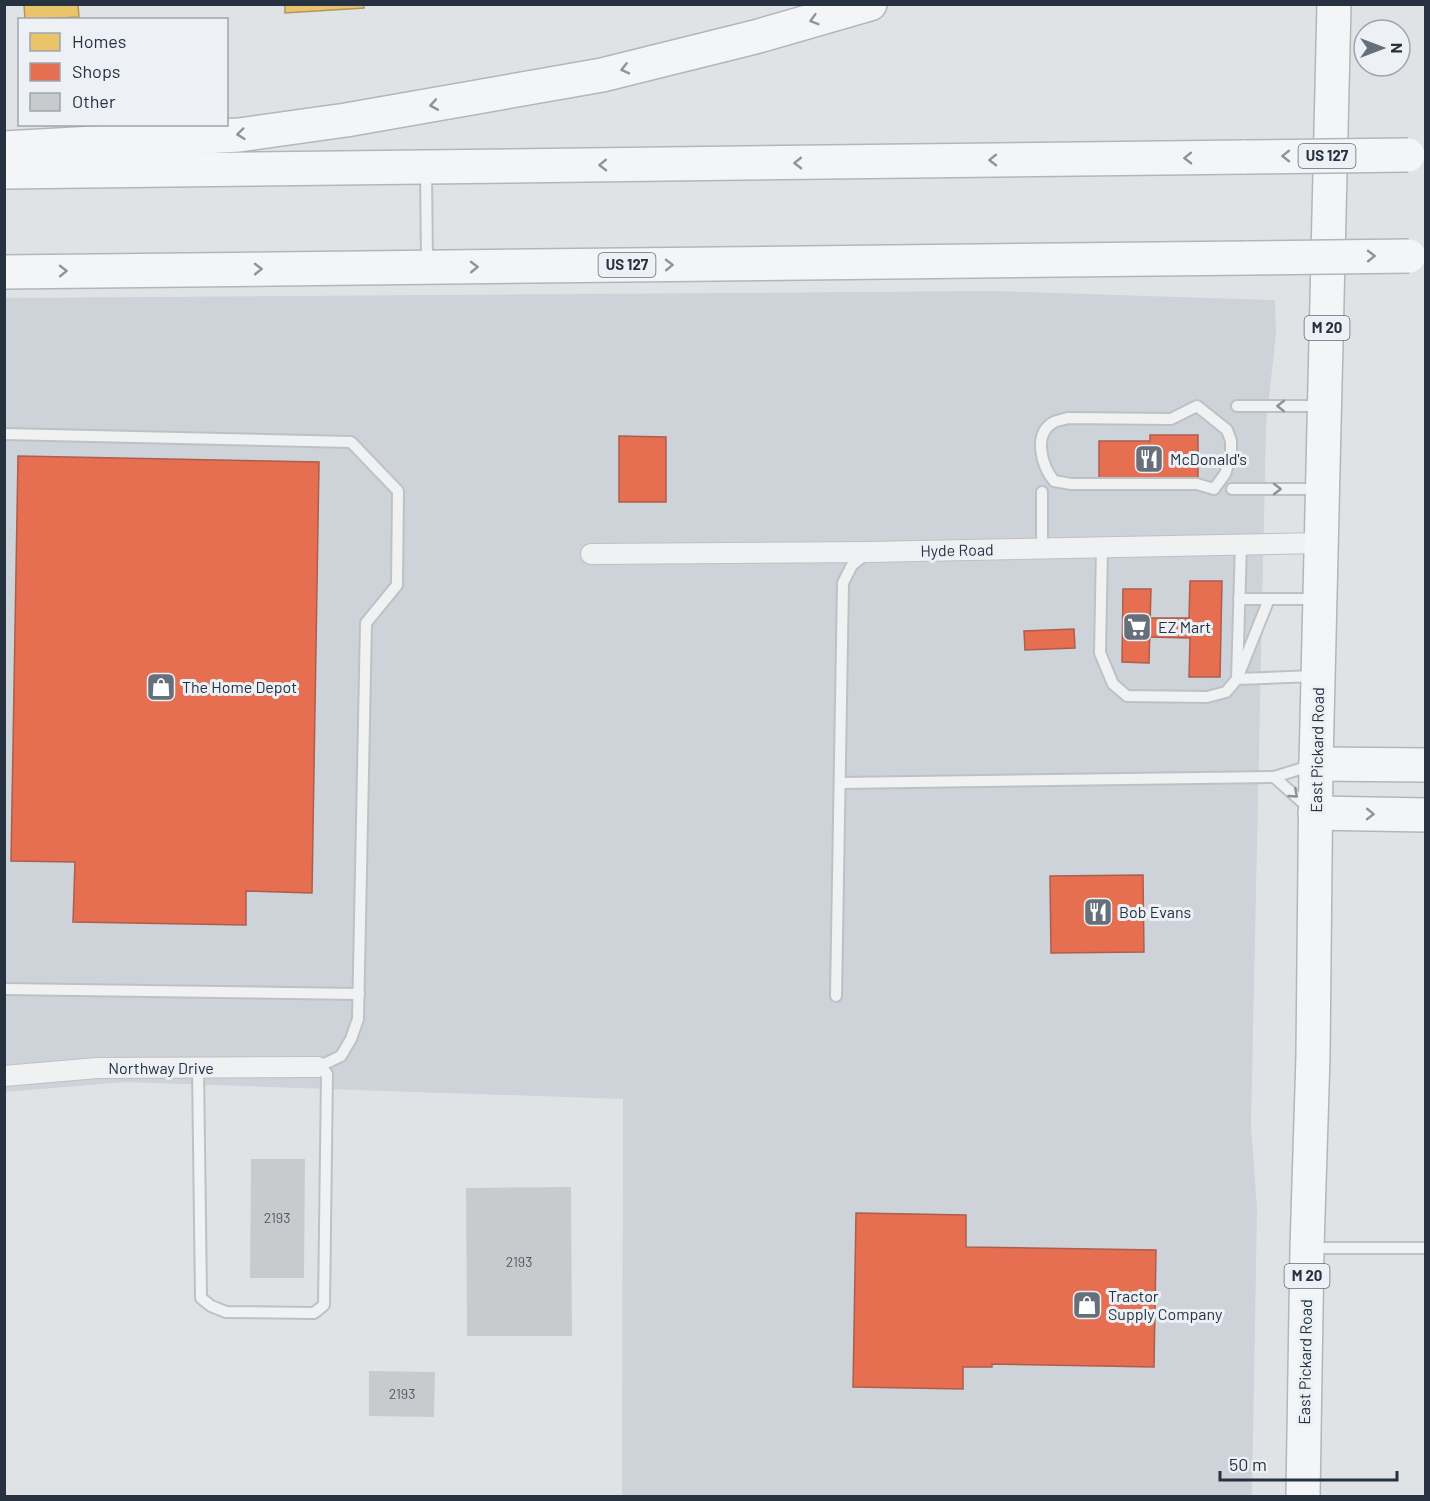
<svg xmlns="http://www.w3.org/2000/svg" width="1430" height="1501" font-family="Barlow,sans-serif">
	<rect width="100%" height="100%" fill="#e0e3e6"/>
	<polygon fill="#ced3d9" points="994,291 1275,300 1276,333 1266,425 1251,1125 1257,1209 1252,1496 622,1496 623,1099 126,1082 5,1092 5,298"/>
	<g fill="#e9c46a" stroke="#ae985d" stroke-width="1.5">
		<polygon points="24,4 78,4 79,17 25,20"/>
		<polygon points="285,4 364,4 364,8 285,13"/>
	</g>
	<g fill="#e76f51" stroke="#ad5d4c" stroke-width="1.5">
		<polygon points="1150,435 1198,435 1198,478 1099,478 1099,441 1150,441"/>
		<polygon points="619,436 666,437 666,502 619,502"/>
		<polygon points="18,456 319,462 312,893 246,891 246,925 73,922 75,862 11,861"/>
		<polygon points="1190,581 1222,581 1220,677 1189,677 1190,638 1149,637 1150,618 1189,618"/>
		<polygon points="1123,589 1151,589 1149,663 1122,662"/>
		<polygon points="1074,629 1075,648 1025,650 1024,631"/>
		<polygon points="1143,875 1144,952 1051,953 1050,876"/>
		<polygon points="856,1213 966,1215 966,1247 1156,1250 1154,1367 992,1364 992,1367 963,1367 963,1389 853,1387"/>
	</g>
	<g fill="#c8cbce">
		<polygon points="251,1159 305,1159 304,1278 250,1278"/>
		<polygon points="571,1187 572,1336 467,1336 466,1188"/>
		<polygon points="369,1371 435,1372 434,1417 369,1416"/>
	</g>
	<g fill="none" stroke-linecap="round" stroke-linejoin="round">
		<g stroke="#bec1c4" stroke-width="14">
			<g id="lane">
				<polyline points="426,170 427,263"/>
				<path d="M1197,406L1227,430L1231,441V456L1225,474L1214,489L1197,484H1071L1054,481C1042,466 1032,434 1054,422C1058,420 1063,420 1068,418L1171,419Z"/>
				<polyline points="1237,406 1322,406"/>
				<polyline points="4,434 351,442 398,491 397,585 366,623 358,1019 351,1039 341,1056 318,1067"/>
				<polyline points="1232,489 1318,489"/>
				<polyline points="1042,492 1042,548"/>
				<polyline points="1241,544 1237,679 1315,676"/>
				<polyline points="1102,547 1100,653 1113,684 1127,696 1207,697 1226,692 1237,679 1269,599 1317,599"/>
				<polyline points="1239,599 1269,599"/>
				<polyline points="840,783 1274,777"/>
				<polyline points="1310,809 1274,777 1313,765"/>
				<polyline points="4,989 359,994"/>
				<polyline points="836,996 843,583 852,565 866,554"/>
				<polyline points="198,1068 201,1298 211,1306 226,1312 314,1313 324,1305 327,1074 324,1070 318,1067"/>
				<polyline points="1311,1248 1426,1248"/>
			</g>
		</g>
		<g stroke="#bec1c4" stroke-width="22">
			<g id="street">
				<polyline points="591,554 869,552 1322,543"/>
				<polyline points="4,1076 97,1068 318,1067"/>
			</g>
		</g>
		<g stroke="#b2b6bb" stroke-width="36">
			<g id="highway">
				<polyline points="4,148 239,135 346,120 602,75 755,37 870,4"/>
				<polyline points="4,172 1246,157"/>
				<polyline points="4,272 1249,258"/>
				<polyline points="1316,764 1426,765"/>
				<polyline points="1315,813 1426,815"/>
				<polyline points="1303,1496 1307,1248 1313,1056 1316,764 1334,4"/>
			</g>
		</g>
		<use href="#lane" stroke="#f0f1f2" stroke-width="10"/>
		<use href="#street" stroke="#f0f1f2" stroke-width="20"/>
		<use href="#highway" stroke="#f4f5f6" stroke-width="33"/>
		<g stroke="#b2b6bb" stroke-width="36" stroke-linecap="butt">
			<g id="highway-bridge">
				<polyline points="1246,157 1408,155"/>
				<polyline points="1249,258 1409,256"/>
			</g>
		</g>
		<use href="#highway-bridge" stroke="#f4f5f6" stroke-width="33"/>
	</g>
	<defs><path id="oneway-chevron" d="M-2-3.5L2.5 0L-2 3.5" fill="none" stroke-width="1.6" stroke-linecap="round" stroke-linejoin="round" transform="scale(1.5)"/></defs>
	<g stroke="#8d949b">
		<use href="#oneway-chevron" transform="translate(814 20) rotate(164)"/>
		<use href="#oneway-chevron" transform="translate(625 69) rotate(166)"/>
		<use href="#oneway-chevron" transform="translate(434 105) rotate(170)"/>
		<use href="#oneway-chevron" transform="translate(241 134) rotate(174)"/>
		<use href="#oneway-chevron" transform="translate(1286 156) rotate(179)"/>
		<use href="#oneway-chevron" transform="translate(1188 158) rotate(179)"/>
		<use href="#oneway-chevron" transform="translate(993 160) rotate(179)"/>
		<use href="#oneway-chevron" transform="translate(798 163) rotate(179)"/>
		<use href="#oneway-chevron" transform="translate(603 165) rotate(179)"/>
		<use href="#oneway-chevron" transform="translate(1371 256) rotate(-1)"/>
		<use href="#oneway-chevron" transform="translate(669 265) rotate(-1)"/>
		<use href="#oneway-chevron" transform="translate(474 267) rotate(-1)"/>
		<use href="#oneway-chevron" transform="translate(258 269) rotate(-1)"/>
		<use href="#oneway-chevron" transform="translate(63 271) rotate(-1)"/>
		<use href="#oneway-chevron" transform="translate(1370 814) rotate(1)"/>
	</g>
	<g stroke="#8b9299">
		<use href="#oneway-chevron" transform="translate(1281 406) rotate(-180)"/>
		<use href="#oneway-chevron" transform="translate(1277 489)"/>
		<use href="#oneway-chevron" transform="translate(1294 794) rotate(41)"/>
	</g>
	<defs>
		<g id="restaurant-square" transform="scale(1.5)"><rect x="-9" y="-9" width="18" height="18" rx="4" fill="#67707a" stroke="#edf1f6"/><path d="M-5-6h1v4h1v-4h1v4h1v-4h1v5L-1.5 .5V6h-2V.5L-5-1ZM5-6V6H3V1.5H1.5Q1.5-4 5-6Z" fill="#fff"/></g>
		<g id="supermarket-square" transform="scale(1.5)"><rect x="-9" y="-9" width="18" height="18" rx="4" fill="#67707a" stroke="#edf1f6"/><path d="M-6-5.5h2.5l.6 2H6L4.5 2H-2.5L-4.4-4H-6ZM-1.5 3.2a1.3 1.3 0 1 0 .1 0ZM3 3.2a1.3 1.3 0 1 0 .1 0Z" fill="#fff"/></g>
		<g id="shop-square" transform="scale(1.5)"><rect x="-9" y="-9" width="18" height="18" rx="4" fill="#67707a" stroke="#edf1f6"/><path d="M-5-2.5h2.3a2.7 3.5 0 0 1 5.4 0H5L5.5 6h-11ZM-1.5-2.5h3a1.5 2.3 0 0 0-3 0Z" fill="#fff"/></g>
	</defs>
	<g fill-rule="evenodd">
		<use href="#restaurant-square" x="1149" y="459"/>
		<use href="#supermarket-square" x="1137" y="627"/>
		<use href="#shop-square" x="161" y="687"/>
		<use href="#restaurant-square" x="1098" y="912"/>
		<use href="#shop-square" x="1087" y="1305"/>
	</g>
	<g text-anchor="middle" stroke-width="6" stroke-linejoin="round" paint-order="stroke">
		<g font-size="14" fill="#4f5964">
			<text x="277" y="1223">2193</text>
			<text x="519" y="1267">2193</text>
			<text x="402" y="1399">2193</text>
		</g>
		<g fill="#edf1f6" stroke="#626b77" stroke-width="1.5">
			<rect x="1298.5" y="144" width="57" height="24" rx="4.5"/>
			<rect x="598.5" y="253" width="57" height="24" rx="4.5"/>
			<rect x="1304.5" y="316" width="45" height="24" rx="4.5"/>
			<rect x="1284.5" y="1264" width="45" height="24" rx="4.5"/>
		</g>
		<g font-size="15" font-weight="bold" fill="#263240">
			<text x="1327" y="161">US 127</text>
			<text x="627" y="270">US 127</text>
			<text x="1327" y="333">M 20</text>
			<text x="1307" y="1281">M 20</text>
		</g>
		<g font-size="16" fill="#263240" stroke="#edf1f6" text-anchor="start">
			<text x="1170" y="465">McDonald's</text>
			<text x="1158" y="633">EZ Mart</text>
			<text x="182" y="693">The Home Depot</text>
			<text x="1119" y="918">Bob Evans</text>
			<text x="1108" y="1302">Tractor<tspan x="1108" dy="18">Supply Company</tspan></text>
		</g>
		<g font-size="16" fill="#263240" stroke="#edf1f6">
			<text transform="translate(957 550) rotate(-1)" y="6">Hyde Road</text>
			<text transform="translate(1317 750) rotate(-89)" y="6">East Pickard Road</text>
			<text x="161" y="1074">Northway Drive</text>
			<text transform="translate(1305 1362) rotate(-89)" y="6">East Pickard Road</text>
		</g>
	</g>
	<rect width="1430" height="1501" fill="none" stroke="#263240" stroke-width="12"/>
	<rect x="18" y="18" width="210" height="108" fill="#edf1f6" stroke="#9da5ad" stroke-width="1.5"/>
	<rect x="30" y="33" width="30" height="18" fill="#e9c46a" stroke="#9da5ad" stroke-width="1.5"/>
	<text x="72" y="48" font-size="18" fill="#263240">Homes</text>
	<rect x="30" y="63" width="30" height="18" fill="#e76f51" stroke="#9da5ad" stroke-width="1.5"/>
	<text x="72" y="78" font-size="18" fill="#263240">Shops</text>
	<rect x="30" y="93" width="30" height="18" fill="#c8cbce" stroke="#9da5ad" stroke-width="1.5"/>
	<text x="72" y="108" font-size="18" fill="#263240">Other</text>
	<g transform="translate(1382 48) rotate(90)"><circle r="28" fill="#edf1f6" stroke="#9da5ad" stroke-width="1.5"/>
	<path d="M0-4.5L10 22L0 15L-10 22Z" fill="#67707a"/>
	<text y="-9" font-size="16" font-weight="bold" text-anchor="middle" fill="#263240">N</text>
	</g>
	<path d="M1220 1471v9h177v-9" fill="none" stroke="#263240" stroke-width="3"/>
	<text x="1229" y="1471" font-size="18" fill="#263240" stroke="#edf1f6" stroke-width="4.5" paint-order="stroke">50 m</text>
</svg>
